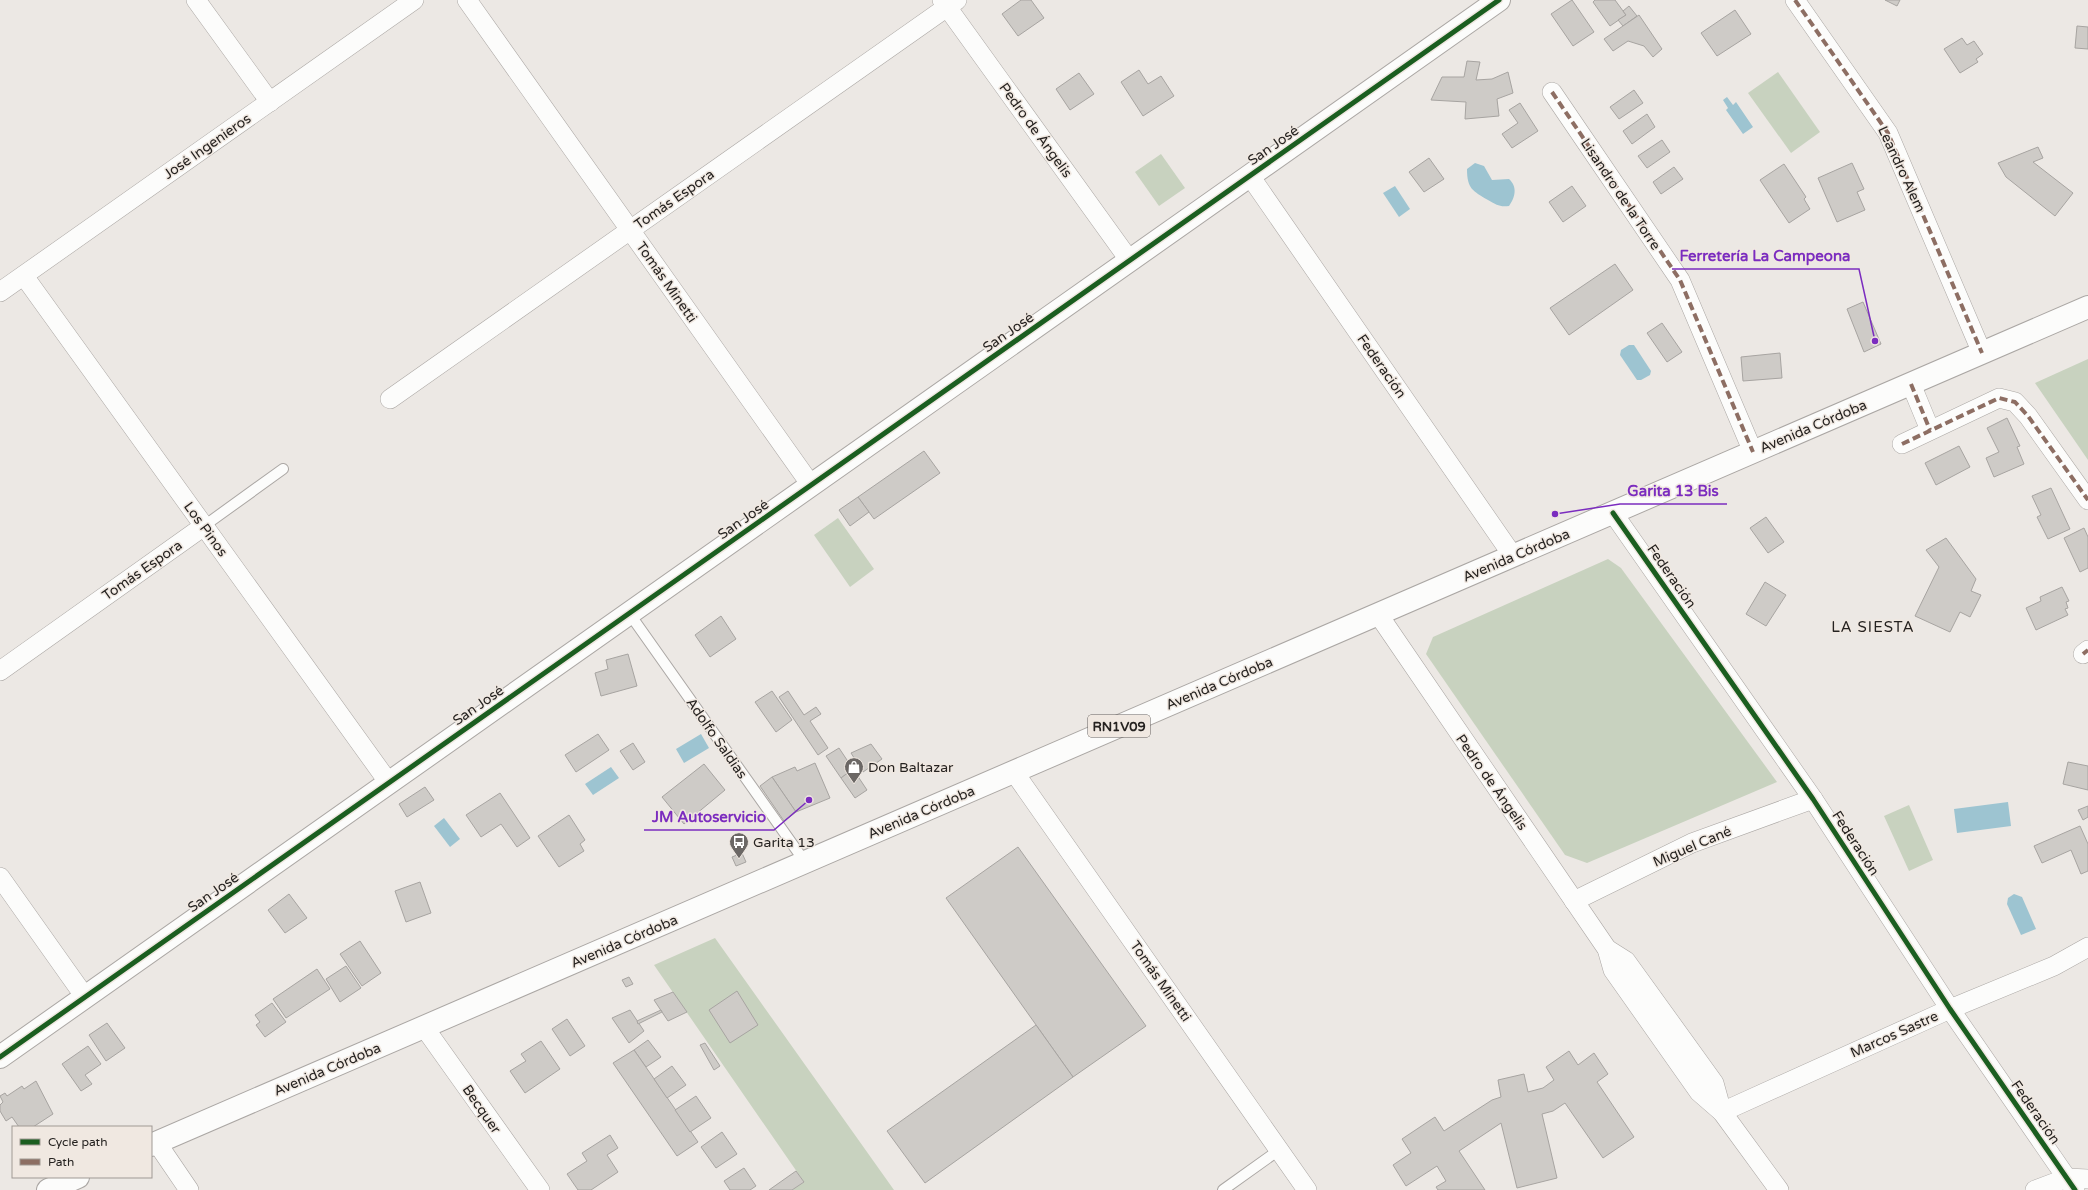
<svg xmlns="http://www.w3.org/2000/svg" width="2088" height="1190" font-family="'Varela Round',sans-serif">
	<rect width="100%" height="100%" fill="#ece8e4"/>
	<g fill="#c8d2bf">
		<polygon points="1778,72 1820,132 1791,153 1748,93"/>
		<polygon points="1161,154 1185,188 1159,206 1135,172"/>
		<polygon points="2088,359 2088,460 2035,383"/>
		<polygon points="838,518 874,569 850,587 814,535"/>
		<polygon points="1608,559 1621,568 1777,782 1587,863 1565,855 1426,654 1433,637"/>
		<polygon points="1909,805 1933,860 1909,871 1884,816"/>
		<polygon points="715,938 894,1190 792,1190 804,1182 654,965"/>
	</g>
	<g fill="#9dc4d1">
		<polygon points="1727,97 1733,105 1736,102 1753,127 1743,134 1726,110 1728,108 1723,100"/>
		<path d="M1475,163L1484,166L1492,180L1509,179C1518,187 1515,198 1509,206C1499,207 1497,205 1488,200C1473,191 1467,189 1467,169Z"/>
		<polygon points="1395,186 1410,209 1399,217 1383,193"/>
		<polygon points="1629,345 1634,345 1651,371 1650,375 1641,380 1637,380 1620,355 1621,350"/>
		<polygon points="701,734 709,748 684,763 676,749"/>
		<polygon points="611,767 619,778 593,795 585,784"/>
		<polygon points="2008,802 2011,826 1957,833 1954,809"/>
		<polygon points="444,818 460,839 450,847 434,826"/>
		<polygon points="2014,894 2022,897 2036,929 2021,935 2007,904 2008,898"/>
	</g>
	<g fill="#cecbc7" stroke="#a7a4a1">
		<polygon points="1021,0 1031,0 1044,18 1018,36 1002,14"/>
		<polygon points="1572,0 1594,32 1573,46 1551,14"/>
		<polygon points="1595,0 1615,0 1626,15 1610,26 1593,2"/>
		<polygon points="1885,0 1900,0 1897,6"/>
		<polygon points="1629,6 1637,16 1623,26 1618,20 1626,15 1623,11"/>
		<polygon points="1735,10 1751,34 1717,56 1701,33"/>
		<polygon points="1639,15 1662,49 1653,57 1644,46 1628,41 1613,51 1604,39"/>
		<polygon points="2077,26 2088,27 2088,49 2075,48"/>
		<polygon points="1962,38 1967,45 1974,41 1983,54 1976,59 1978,62 1960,73 1944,49"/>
		<polygon points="1467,61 1480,62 1476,80 1492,79 1508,72 1513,93 1497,99 1499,116 1465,119 1466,102 1431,100 1442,77 1464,77"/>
		<polygon points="1139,70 1148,84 1161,76 1174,96 1143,116 1121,82"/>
		<polygon points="1079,73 1094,94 1070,110 1056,89"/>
		<polygon points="1634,90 1643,103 1619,119 1610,107"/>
		<polygon points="1520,103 1538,131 1512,148 1502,134 1518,123 1509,110"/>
		<polygon points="1647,114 1655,127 1632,144 1623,131"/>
		<polygon points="1662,140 1670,152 1647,168 1638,156"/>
		<polygon points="2038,147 2043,158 2033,162 2073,193 2055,216 2006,177 1998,163"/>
		<polygon points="1429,158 1444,179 1424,192 1409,172"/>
		<polygon points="1852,163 1864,189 1857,192 1865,210 1837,222 1818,178"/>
		<polygon points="1784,164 1806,197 1804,199 1810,209 1789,223 1760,180"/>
		<polygon points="1674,167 1683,179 1661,194 1653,182"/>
		<polygon points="1572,186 1586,206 1563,222 1549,202"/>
		<polygon points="1615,264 1633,290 1569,335 1550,308"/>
		<polygon points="1863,302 1881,344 1864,352 1847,309"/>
		<polygon points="1662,323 1682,352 1667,362 1647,333"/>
		<polygon points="1780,353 1782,378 1743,381 1741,357"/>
		<polygon points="2007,418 2020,446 2017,447 2024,464 1994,477 1986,458 1999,452 1987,428"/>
		<polygon points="1959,446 1970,467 1936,485 1925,463"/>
		<polygon points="924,451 940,473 874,519 858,497"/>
		<polygon points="2051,488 2070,529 2048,539 2037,517 2041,515 2032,496"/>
		<polygon points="858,497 869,512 850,526 839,510"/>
		<polygon points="1766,517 1784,542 1768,553 1750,528"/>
		<polygon points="2084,528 2088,537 2088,568 2080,572 2064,538"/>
		<polygon points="1946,538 1976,579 1971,591 1981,595 1970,617 1960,612 1950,632 1915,616 1939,567 1926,550"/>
		<polygon points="1765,582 1786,595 1766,626 1746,614"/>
		<polygon points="2062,587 2069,601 2066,602 2068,608 2065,609 2068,615 2036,630 2026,608 2041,601 2040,597"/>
		<polygon points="721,616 736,639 710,657 695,635"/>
		<polygon points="628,654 637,686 601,696 595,673 608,669 606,660"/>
		<polygon points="772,691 792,720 776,732 755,702"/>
		<polygon points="788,691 804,715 816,707 821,714 810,721 828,748 818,755 779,697"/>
		<polygon points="598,734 609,750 576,772 565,755"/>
		<polygon points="633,743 645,762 633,770 620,751"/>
		<polygon points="871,744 882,759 863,772 851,753"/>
		<polygon points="839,748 853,769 841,778 826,756"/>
		<polygon points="2068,762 2088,766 2088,790 2063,784"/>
		<polygon points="815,763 830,798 796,812 772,777 795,767 797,771"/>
		<polygon points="704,764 725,790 684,824 662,797"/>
		<polygon points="853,769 867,790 855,798 841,778"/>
		<polygon points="772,777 796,812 784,821 760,786"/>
		<polygon points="425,787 434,800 407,817 399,804"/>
		<polygon points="500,793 530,838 517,847 501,824 481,837 466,815"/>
		<polygon points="2088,806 2088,817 2083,820 2078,810"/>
		<polygon points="569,815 585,840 580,844 584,851 559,867 538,836"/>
		<polygon points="2080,826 2088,844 2088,871 2081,874 2071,850 2042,863 2034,846"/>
		<polygon points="1018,847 1146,1026 1073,1077 946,898"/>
		<polygon points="742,853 746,862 736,866 732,857"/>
		<polygon points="420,882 431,913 406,922 395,891"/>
		<polygon points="289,894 307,918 285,933 268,910"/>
		<polygon points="360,941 381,973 362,986 340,954"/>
		<polygon points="346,966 361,988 340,1002 326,979"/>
		<polygon points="317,969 330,989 286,1018 273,999"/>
		<polygon points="629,977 633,984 626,987 622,980"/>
		<polygon points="737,991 758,1025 730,1043 709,1010"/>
		<polygon points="673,992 687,1012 668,1021 654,1000"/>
		<polygon points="272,1003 286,1022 265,1037 256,1025 260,1022 255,1015"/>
		<polygon points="630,1010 644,1031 629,1043 612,1018"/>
		<polygon points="661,1010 662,1012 638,1024 637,1021"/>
		<polygon points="567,1019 585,1046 570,1056 552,1029"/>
		<polygon points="107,1023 125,1048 106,1061 89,1035"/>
		<polygon points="1036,1025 1073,1077 925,1183 887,1131"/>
		<polygon points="648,1040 661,1057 646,1067 634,1050"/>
		<polygon points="541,1041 560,1069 525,1093 510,1071 526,1061 521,1054"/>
		<polygon points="705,1043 720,1066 714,1070 700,1045"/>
		<polygon points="88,1046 101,1064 85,1075 92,1084 81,1091 62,1064"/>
		<polygon points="634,1050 698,1142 677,1156 613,1063"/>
		<polygon points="1569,1051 1578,1065 1594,1053 1608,1074 1597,1082 1634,1137 1603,1158 1565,1103 1553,1111 1542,1114 1557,1178 1517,1188 1501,1123 1459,1151 1485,1190 1438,1190 1436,1187 1446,1181 1437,1166 1406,1186 1393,1165 1411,1153 1402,1139 1435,1117 1444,1131 1492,1100 1501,1097 1498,1080 1524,1074 1528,1092 1543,1088 1554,1080 1546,1067"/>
		<polygon points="672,1066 686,1085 667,1098 654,1079"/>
		<polygon points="36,1081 53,1114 33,1127 19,1127 12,1117 6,1121 0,1111 0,1105 3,1102 0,1096 5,1093 7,1096 22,1086 24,1089"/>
		<polygon points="696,1096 711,1118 690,1132 675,1110"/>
		<polygon points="722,1132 737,1154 716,1168 701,1147"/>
		<polygon points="610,1135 618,1148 607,1155 618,1172 591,1190 578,1190 567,1174 587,1161 582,1153"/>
		<polygon points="744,1168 756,1186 750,1190 730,1190 724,1181"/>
		<polygon points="796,1171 804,1182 792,1190 769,1190"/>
	</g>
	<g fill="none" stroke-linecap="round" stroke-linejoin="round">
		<g stroke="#aba7a4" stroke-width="12">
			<g id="service">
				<polyline points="204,526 283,469"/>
				<polyline points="629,613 805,862"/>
				<polyline points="1223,1190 1279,1150"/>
			</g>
		</g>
		<g stroke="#aba7a4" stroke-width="20">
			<g id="minor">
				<polyline points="196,0 270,102"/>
				<polyline points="467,0 811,485"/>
				<polyline points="942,0 1130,261"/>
				<polyline points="1795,0 1888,133 1982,353"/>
				<polyline points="1552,92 1680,280 1753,452"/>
				<polyline points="1250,176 1513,556"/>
				<polyline points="24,276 389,783"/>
				<polyline points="0,292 414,0"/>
				<polyline points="1911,384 1930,430"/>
				<polyline points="390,399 957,0"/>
				<polyline points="1902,444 1999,398 2015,402 2028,416 2088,500"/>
				<polyline points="1613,513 1813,799 1950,1009 2075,1190"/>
				<polyline points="1378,614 1607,949 1613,970 1699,1092 1722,1112 1779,1190"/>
				<polyline points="2083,654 2088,650"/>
				<polyline points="0,671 204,526"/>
				<polyline points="1014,772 1307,1190"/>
				<polyline points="0,877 85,997"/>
				<polyline points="1574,901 1692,843 1813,799"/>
				<polyline points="1607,949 1626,961 1714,1083 1722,1112"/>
				<polyline points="424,1027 540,1190"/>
				<polyline points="1722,1112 1950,1009 2054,966 2088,947"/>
				<polyline points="157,1143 189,1190"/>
				<polyline points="2035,1190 2067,1178 2088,1179"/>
			</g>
		</g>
		<g stroke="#aba7a4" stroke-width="24">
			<polyline id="tertiary" points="0,1057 1499,0"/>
		</g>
		<g stroke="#aba7a4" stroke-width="24">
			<g id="primary">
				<polyline points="151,1145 2088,307"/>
				<polyline points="48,1190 78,1177"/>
			</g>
		</g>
		<use href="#service" stroke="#fcfcfb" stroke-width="10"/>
		<use href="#minor" stroke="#fcfcfb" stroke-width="19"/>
		<use href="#tertiary" stroke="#fcfcfb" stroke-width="22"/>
		<use href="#primary" stroke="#fcfcfb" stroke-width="22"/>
		<g stroke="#8d6e63" stroke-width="4" stroke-dasharray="8 4" stroke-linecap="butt">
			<polyline points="1795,0 1888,133 1982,353"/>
			<polyline points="1552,92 1680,280 1753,452"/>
			<polyline points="1911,384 1930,430"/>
			<polyline points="1902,444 1999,398 2015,402 2028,416 2088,500"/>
			<polyline points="2083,654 2088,650"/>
		</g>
		<g stroke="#f0e8e1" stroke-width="8">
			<g id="cycleway">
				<polyline points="1613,513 1813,799 1950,1009 2075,1190"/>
				<polyline points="0,1057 1499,0"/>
			</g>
		</g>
		<use href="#cycleway" stroke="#1b5e20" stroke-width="5"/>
	</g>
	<defs>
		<g id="shop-pin" transform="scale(1)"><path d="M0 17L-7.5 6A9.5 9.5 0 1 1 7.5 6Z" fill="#6b6765" stroke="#f0e8e1"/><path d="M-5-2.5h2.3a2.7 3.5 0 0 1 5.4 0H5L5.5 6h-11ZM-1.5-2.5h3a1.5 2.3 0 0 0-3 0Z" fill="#fff"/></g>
		<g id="bus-pin" transform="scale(1)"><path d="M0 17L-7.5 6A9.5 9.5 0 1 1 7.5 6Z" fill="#6b6765" stroke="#f0e8e1"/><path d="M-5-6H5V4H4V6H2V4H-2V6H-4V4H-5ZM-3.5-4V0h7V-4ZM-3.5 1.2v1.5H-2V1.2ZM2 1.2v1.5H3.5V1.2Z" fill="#fff"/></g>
	</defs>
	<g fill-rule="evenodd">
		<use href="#shop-pin" x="854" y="767"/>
		<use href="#bus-pin" x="739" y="842"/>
	</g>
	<g text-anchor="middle" stroke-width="3" stroke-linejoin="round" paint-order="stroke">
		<rect fill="#f0e8e1" stroke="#625d5a" stroke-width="1" x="1088" y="715" width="62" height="22" rx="3"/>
		<g font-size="13" font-weight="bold" fill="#252220">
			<text x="1119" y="731">RN1V09</text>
		</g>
		<g font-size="14" fill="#252220" stroke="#f0e8e1">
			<text transform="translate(1036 130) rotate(54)" y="5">Pedro de Ángelis</text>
			<text transform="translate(1273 145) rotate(-35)" y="5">San José</text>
			<text transform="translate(207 146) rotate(-35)" y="5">José Ingenieros</text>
			<text transform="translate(1902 169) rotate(65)" y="5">Leandro Alem</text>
			<text transform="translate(1621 194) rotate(56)" y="5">Lisandro de la Torre</text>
			<text transform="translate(674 199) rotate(-35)" y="5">Tomás Espora</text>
			<text transform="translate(667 282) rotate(55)" y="5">Tomás Minetti</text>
			<text transform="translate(1008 332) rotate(-35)" y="5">San José</text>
			<text transform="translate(1382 366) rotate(55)" y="5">Federación</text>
			<text transform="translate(1813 426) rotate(-23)" y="5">Avenida Córdoba</text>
			<text transform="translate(743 519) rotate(-35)" y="5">San José</text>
			<text transform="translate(206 529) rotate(54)" y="5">Los Pinos</text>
			<text transform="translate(1516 555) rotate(-23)" y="5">Avenida Córdoba</text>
			<text transform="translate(142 570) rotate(-35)" y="5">Tomás Espora</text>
			<text transform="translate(1672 576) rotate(55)" y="5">Federación</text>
			<text transform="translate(1219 683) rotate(-23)" y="5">Avenida Córdoba</text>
			<text transform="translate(478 705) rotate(-35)" y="5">San José</text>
			<text transform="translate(717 738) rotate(55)" y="5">Adolfo Saldias</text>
			<text transform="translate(1492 782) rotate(55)" y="5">Pedro de Ángelis</text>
			<text transform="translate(921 812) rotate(-23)" y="5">Avenida Córdoba</text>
			<text transform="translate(1856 843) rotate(57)" y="5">Federación</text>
			<text transform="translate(1692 846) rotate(-23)" y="5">Miguel Cané</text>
			<text transform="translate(213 892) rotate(-35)" y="5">San José</text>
			<text transform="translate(624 941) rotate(-23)" y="5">Avenida Córdoba</text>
			<text transform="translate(1161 981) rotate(55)" y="5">Tomás Minetti</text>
			<text transform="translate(1894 1034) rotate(-24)" y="5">Marcos Sastre</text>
			<text transform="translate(327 1069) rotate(-23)" y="5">Avenida Córdoba</text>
			<text transform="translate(482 1109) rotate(55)" y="5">Becquer</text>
			<text transform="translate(2036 1112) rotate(55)" y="5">Federación</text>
		</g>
		<g font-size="14" fill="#252220" stroke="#f0e8e1" text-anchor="start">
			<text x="868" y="772">Don Baltazar</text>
			<text x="753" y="847">Garita 13</text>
		</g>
		<g font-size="15" letter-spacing="1" fill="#252220" stroke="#f0e8e1">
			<text x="1873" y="632">LA SIESTA</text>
		</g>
	</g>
	<path fill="none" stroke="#7b2cbf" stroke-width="1.5" d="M1875 341L1859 269H1672M1555 514L1620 504H1727M809 800L774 830H644"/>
	<g fill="#7b2cbf" stroke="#f0e8e1" stroke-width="1.5">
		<circle cx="1875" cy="341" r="4"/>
		<circle cx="1555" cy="514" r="4"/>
		<circle cx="809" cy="800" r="4"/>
	</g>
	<g font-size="15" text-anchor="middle" font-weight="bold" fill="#7b2cbf" stroke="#f0e8e1" stroke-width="3" stroke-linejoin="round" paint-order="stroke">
		<text x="1765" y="261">Ferretería La Campeona</text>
		<text x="1673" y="496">Garita 13 Bis</text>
		<text x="709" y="822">JM Autoservicio</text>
	</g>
	<rect x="12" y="1126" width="140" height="52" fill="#f0e8e1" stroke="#9f9994"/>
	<rect x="20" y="1139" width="20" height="6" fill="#1b5e20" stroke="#9f9994"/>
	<text x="48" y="1146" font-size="12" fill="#252220">Cycle path</text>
	<rect x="20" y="1159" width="20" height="6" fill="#8d6e63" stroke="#9f9994"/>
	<text x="48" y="1166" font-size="12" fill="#252220">Path</text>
</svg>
